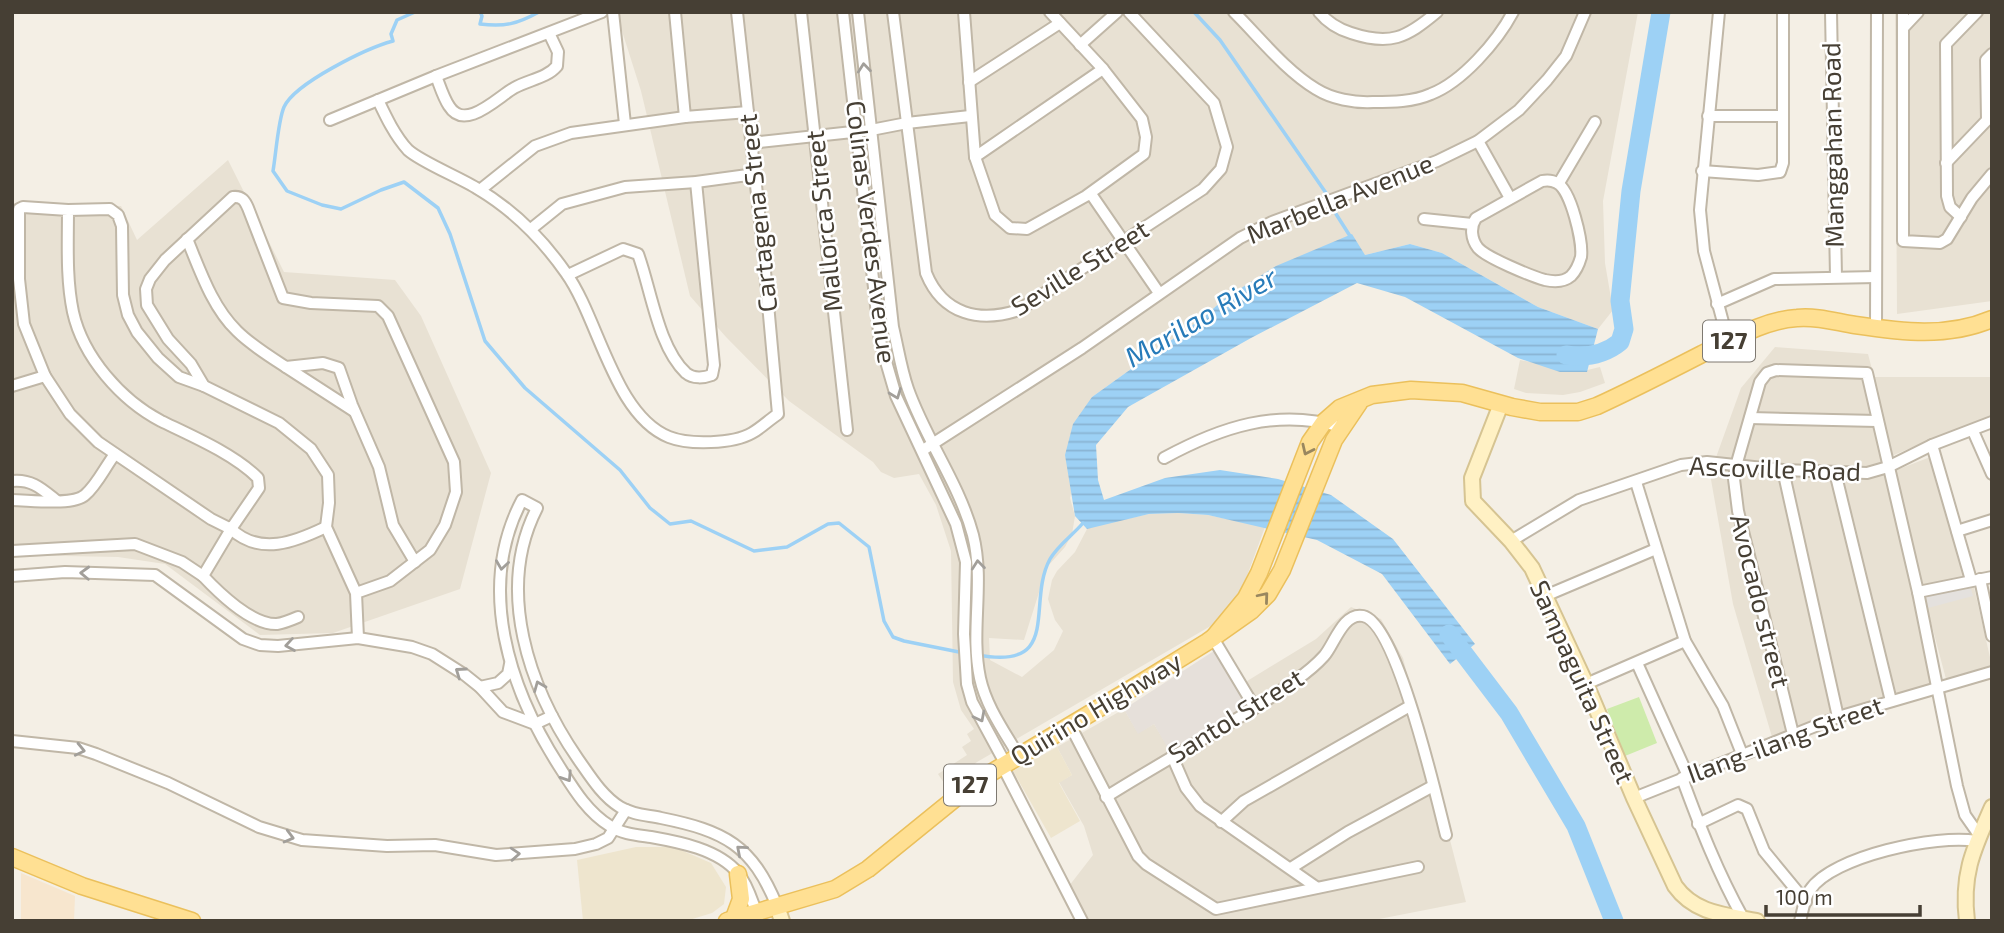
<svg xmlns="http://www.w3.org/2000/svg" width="2004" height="933" font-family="'Exo 2',sans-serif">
	<defs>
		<pattern id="water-rules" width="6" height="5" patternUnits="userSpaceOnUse" patternTransform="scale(1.75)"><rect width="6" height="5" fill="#9dd1f5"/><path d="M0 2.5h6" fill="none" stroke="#89b4d3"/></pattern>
	</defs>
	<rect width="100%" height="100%" fill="#f4efe5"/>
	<g fill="#e8e1d3">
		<polygon points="616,12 1638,12 1603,201 1605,263 1613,310 1598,329 1538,307 1442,253 1410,244 1365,255 1224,299 1205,316 1092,397 1070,498 1075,516 1072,534 1065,547 1047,567 1024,640 989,638 990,660 1022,677 1054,650 1063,631 1055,620 1048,599 1052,580 1057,571 1075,552 1087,529 1094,526 1149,514 1178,513 1208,515 1265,527 1244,584 1221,620 977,762 948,789 938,774 967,755 962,747 971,741 967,734 974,729 961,710 953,682 951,551 936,505 919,474 894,478 881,472 873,462 789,401 726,337 690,296 641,91"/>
		<polygon points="1895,12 1992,12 1992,301 1897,314"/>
		<polygon points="228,160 284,272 395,280 421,316 491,473 460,589 333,633 260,635 165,564 118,557 12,555 12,204 121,206 137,240"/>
		<polygon points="1775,347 1868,354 1874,377 1992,377 1992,417 1949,432 1889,457 1894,471 1933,456 1968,576 1911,590 1934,686 1772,737 1733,604 1710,474 1741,388"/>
		<polygon points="1520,360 1579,372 1600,367 1605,383 1580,392 1563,395 1526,393 1514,389"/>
		<polygon points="1973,583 1992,666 1946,679 1924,596"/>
		<polygon points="1351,607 1381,619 1403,658 1466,902 1369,921 1089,921 1069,886 1093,855 1084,826 1059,782 1072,775 1057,747 1124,709 1138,733 1154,724 1171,752 1249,705 1239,686 1316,639"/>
	</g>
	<polygon fill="#f7e6ce" points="21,873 75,896 74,921 21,921"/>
	<polygon fill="#e6e0da" points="1217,649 1249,705 1170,752 1154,724 1138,734 1124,709"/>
	<g fill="#eee5ce">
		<polygon points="1057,747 1072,775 1059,783 1080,821 1051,838 1013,771"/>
		<polygon points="636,847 674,847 711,863 726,887 724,904 712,913 686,921 583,921 577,860"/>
	</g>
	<polygon fill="#ceebab" points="1639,697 1657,743 1625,756 1607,709"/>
	<polygon fill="#e4e1de" points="1970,585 1973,596 1928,608 1926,596"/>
	<polygon fill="url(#water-rules)" points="1352,234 1365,255 1410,244 1442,253 1538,307 1598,329 1587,372 1560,372 1518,358 1405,297 1357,283 1251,338 1128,407 1096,445 1098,480 1104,500 1165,478 1220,470 1278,479 1331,495 1393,539 1475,644 1450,664 1382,574 1317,540 1208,515 1178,513 1149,514 1087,529 1075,516 1065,455 1073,424 1092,397 1205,316 1224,299 1276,266"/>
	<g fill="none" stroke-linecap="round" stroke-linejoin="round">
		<g stroke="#9dd1f5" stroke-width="3.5">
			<path d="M415,12L397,20L391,34L393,41C367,48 295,83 284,107C278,121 276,154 273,171L287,191L322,205L341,209L381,190L404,182L438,208L450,234L485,341L525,388L620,470L650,508L670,524L691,521L754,551L787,547L828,524L839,523L869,547L884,621L893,637L904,641L964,653"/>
			<path d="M480,12L482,16L480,24C505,27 517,24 539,12"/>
			<polyline points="1194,12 1220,40 1326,193"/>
			<polyline points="1336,214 1350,236"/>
			<path d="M978,655C1063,671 1026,603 1050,559C1058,545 1073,535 1083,523"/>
		</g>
		<g stroke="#9dd1f5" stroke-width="19">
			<path d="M1566,355C1586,358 1604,355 1620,342L1624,329L1620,301L1631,191L1661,12"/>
			<polyline points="1449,634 1509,713 1576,826 1614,921"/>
		</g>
		<g stroke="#c0b7a7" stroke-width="14">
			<g id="street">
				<polyline points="613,12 625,124"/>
				<polyline points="675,12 685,117"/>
				<polyline points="801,12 847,430"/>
				<polyline points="843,12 880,341 896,396 956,524 966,562 964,634 967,684 972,702 1005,763"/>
				<path d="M858,12L893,327C898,348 901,369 908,389C926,440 959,483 973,535C985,583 970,631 980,678C986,706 1004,731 1018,755"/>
				<path d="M893,12L926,273C943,315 980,323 1019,310L1203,189L1221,169L1227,147L1214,103L1129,12"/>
				<polyline points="964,12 975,157 995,215 1010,228 1027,229 1086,196 1144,154 1146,137 1142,119 1103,69 1050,12"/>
				<path d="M1234,12C1260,38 1285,70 1316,89C1332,99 1354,103 1373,102C1392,102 1413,102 1431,94C1462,82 1497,42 1513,12"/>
				<path d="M1319,12C1328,23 1338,29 1351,33C1390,46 1406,38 1437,12"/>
				<polyline points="1719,12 1700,210 1704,251 1728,341"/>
				<polyline points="1831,12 1836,277"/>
				<polyline points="1903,12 1903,241 1940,243 1947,239 1972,198 1992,174"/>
				<polyline points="1903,28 1918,12"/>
				<polyline points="1080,45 1117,12"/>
				<path d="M436,76C440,86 443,97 449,106C465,132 498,97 514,88C528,80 547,78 557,66L558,52L549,33"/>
				<polyline points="969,82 1060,23"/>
				<path d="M378,100C386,117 395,136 408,150C421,162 461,178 478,189C513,210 543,240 566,273C599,319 614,415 669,437C689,445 733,444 752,433C761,428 769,420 778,414L763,249L737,12"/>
				<polyline points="1708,116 1782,116"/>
				<polyline points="330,120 436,76 602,12"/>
				<polyline points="1987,120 1986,60 1992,54"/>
				<polyline points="1478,141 1510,198"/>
				<polyline points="751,143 871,130 907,123 970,116"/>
				<polyline points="975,157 1103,69"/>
				<polyline points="1946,163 1990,117"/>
				<polyline points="1702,171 1758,175 1780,172 1783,163 1783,12"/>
				<path d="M1542,181C1547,180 1552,180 1557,183C1571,190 1583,242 1581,257C1579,264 1576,271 1571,276C1564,282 1554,282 1545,280C1531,276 1487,258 1478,248C1471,239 1470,227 1476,218Z"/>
				<polyline points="1559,183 1595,122"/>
				<polyline points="480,190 535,146 571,133 685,117 748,112"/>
				<polyline points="1091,194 1159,293"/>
				<path d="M68,210C68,243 66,279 73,312C83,357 121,400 161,421C192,436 234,454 258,478L259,488L231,529L211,519L98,442L70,414L45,376L24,324L19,279V209L23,207L68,210L110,209L118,215L122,226L123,295L128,315L137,332L158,358L179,377L204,386"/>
				<polyline points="1961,217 1950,207 1947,196 1946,44 1977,12"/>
				<polyline points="1424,219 1472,224"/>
				<polyline points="531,229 562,204 625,187 696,182 755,174"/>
				<path d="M187,239C200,270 212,307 237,331C251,345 269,356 286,367L323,363L339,368L352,405L379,467L393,525L415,562"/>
				<path d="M568,275L623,249L638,254C651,289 658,347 686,373C693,379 704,378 712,375L714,365L696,182"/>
				<polyline points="1717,304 1774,279 1876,277"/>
				<polyline points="1876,328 1877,12"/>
				<polyline points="286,367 354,411"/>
				<polyline points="12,386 45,376"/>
				<polyline points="1750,418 1877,421"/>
				<polyline points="1973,431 1992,474"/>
				<polyline points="1932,445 1971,580"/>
				<polyline points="923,450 1082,348 1240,238 1272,222 1437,161 1478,141 1519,110 1547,80 1566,56 1585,12"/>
				<path d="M1164,458C1221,427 1277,408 1341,427"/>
				<polyline points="1783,470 1838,717"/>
				<polyline points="1835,472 1891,701"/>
				<path d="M12,481C32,479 42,489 57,501"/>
				<polyline points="1636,482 1685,641 1723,706 1742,754"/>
				<path d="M12,500C29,500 73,506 85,495C97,485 105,467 115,454"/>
				<polyline points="1957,531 1992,520"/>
				<polyline points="1511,541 1579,500 1681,465 1707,462 1783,470 1867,473 1888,467 1932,445 1992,422"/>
				<polyline points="12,551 135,544 182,562 203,576"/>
				<polyline points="12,576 65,572 155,575 243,639 260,645 278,646 358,638 412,647 432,654 465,675 480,687 503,712 535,724 552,716"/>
				<polyline points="1980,579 1992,636"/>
				<polyline points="1918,592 1992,577"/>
				<path d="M356,593L326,527L329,503L328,475L311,449L279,423L204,386L191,364L168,339L147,305L146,289L150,279L165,260L233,197C242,196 245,201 248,208L283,298L311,303L378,306L388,316L454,462L456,492L445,525L430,550L390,581L356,593L358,638"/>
				<polyline points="1545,596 1656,549"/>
				<path d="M298,617C291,620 284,623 277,624C252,625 219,593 203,576L231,529C260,556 295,542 326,527"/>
				<polyline points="1213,638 1255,708"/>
				<polyline points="1637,663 1688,776"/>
				<polyline points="1586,684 1685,641"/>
				<polyline points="480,687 498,683 508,674 510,664"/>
				<polyline points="1070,725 1138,856 1146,864 1216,909 1418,867"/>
				<polyline points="1793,734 1738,511 1734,479 1736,466 1760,382 1767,373 1776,370 1867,373 1918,592 1957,786 1965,815 1979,835"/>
				<polyline points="12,741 78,748 96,754 168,783 259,827 302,840 387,846 435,845 496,855 575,849 596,844 608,838 626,810"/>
				<polyline points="1172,756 1186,788 1200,806 1316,887"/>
				<polyline points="1002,765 1082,921"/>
				<path d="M1682,778C1700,827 1718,873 1743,918"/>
				<path d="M1106,797C1169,757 1236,723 1296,680C1306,673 1316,665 1324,656C1334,645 1343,612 1363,616C1397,623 1437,800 1446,835"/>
				<polyline points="1634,798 1838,717 1992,672"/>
				<polyline points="1221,822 1244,801 1410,706"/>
				<polyline points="1698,824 1738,805 1747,809 1764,851 1806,902"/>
				<polyline points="1291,868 1348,832 1433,786"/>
				<path d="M756,911C751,898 747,884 738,873C718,849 679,842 651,837C637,835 622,834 610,826C587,812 573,788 559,766C509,688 476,587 522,500L537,508C495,590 529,688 578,759C590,776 602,796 620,807C633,815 647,815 661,818C725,831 752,845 777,906"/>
				<path d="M1800,921C1803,911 1804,898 1810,890C1832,856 1938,834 1976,841"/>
			</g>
		</g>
		<g stroke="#d6c492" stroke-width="18">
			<g id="secondary">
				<path d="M1501,404L1472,478L1473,501L1511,541L1532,568L1586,684L1634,798L1675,886C1695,914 1726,915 1757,921"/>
				<polyline points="777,906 782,921"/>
				<path d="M1967,921C1961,874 1974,848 1992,807"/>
			</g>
		</g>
		<g stroke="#ebc05c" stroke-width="19">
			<g id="primary">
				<path d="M1213,638L1246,598L1259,573L1310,442L1324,422L1340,408L1372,395L1411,390L1462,393L1512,407L1540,412H1578L1597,406C1632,390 1667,372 1702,354C1731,340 1764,320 1797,318C1817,316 1836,322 1855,325C1902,332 1947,338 1992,319"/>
				<polyline points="12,857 82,886 192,921"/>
				<polyline points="734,918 741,899 738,874"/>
				<polyline points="727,921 835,889 868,869 974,783 1126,692 1207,642 1251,611 1268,594 1282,570 1334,440 1359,403"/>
			</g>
		</g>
		<use href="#street" stroke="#fff" stroke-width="10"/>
		<use href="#secondary" stroke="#fff1c4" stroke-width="14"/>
		<use href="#primary" stroke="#ffe093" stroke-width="16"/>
	</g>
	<defs><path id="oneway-chevron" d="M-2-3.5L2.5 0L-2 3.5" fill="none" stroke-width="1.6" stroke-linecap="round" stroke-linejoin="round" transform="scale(1.75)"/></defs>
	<g stroke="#a29f9a">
		<use href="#oneway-chevron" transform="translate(864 68) rotate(-96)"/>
		<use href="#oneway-chevron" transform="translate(896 394) rotate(69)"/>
		<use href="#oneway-chevron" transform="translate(502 565) rotate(98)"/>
		<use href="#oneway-chevron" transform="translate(978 565) rotate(-96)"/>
		<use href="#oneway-chevron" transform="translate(85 573) rotate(-178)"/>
		<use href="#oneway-chevron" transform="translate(290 645) rotate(171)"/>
		<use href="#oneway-chevron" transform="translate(460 672) rotate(-145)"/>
		<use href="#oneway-chevron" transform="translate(539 686) rotate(-112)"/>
		<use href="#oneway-chevron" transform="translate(980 717) rotate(63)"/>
		<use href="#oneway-chevron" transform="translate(80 750) rotate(13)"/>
		<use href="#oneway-chevron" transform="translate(567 777) rotate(57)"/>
		<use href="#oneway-chevron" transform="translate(289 837) rotate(15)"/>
		<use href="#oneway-chevron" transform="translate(741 850) rotate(-139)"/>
		<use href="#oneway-chevron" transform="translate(515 854) rotate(-4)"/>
	</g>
	<g stroke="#99875f">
		<use href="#oneway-chevron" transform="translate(1307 450) rotate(115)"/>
		<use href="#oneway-chevron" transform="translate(1264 597) rotate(-50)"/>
	</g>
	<g text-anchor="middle" stroke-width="5" stroke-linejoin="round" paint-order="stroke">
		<g fill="#fff" stroke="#7e7971" stroke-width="2">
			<rect x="1703" y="320.5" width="52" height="41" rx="5"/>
			<rect x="944" y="764.5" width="52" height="41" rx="5"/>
		</g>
		<g font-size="24" font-weight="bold" fill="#463f34">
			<text x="1729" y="349">127</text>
			<text x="970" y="793">127</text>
		</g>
		<g font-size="26" fill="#463f34" stroke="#fff">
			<text transform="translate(1833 145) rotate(-91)" y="9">Manggahan Road</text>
			<text transform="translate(1340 199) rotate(-22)" y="9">Marbella Avenue</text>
			<text transform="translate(758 213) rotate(-96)" y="9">Cartagena Street</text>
			<text transform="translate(824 221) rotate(-96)" y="9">Mallorca Street</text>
			<text transform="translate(871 232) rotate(83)" y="9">Colinas Verdes Avenue</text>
			<text transform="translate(1080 268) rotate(-32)" y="9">Seville Street</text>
			<text transform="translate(1775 469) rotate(2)" y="9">Ascoville Road</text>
			<text transform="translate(1760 601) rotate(76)" y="9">Avocado street</text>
			<text transform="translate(1582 682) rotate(66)" y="9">Sampaguita Street</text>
			<text transform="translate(1096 709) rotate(-31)" y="9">Quirino Highway</text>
			<text transform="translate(1236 716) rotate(-32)" y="9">Santol Street</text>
			<text transform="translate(1785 740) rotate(-20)" y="9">Ilang-ilang Street</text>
		</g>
		<g font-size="28" font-style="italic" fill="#277bb9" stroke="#fff">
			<text transform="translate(1201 317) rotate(-30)" y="10">Marilao River</text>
		</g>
	</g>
	<rect width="2004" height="933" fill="none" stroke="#463f34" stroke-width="28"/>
	<path d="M1766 905v10h154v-10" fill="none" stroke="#463f34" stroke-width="3.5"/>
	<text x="1776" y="905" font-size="21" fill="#463f34" stroke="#ffffff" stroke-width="5" paint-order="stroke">100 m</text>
</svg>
